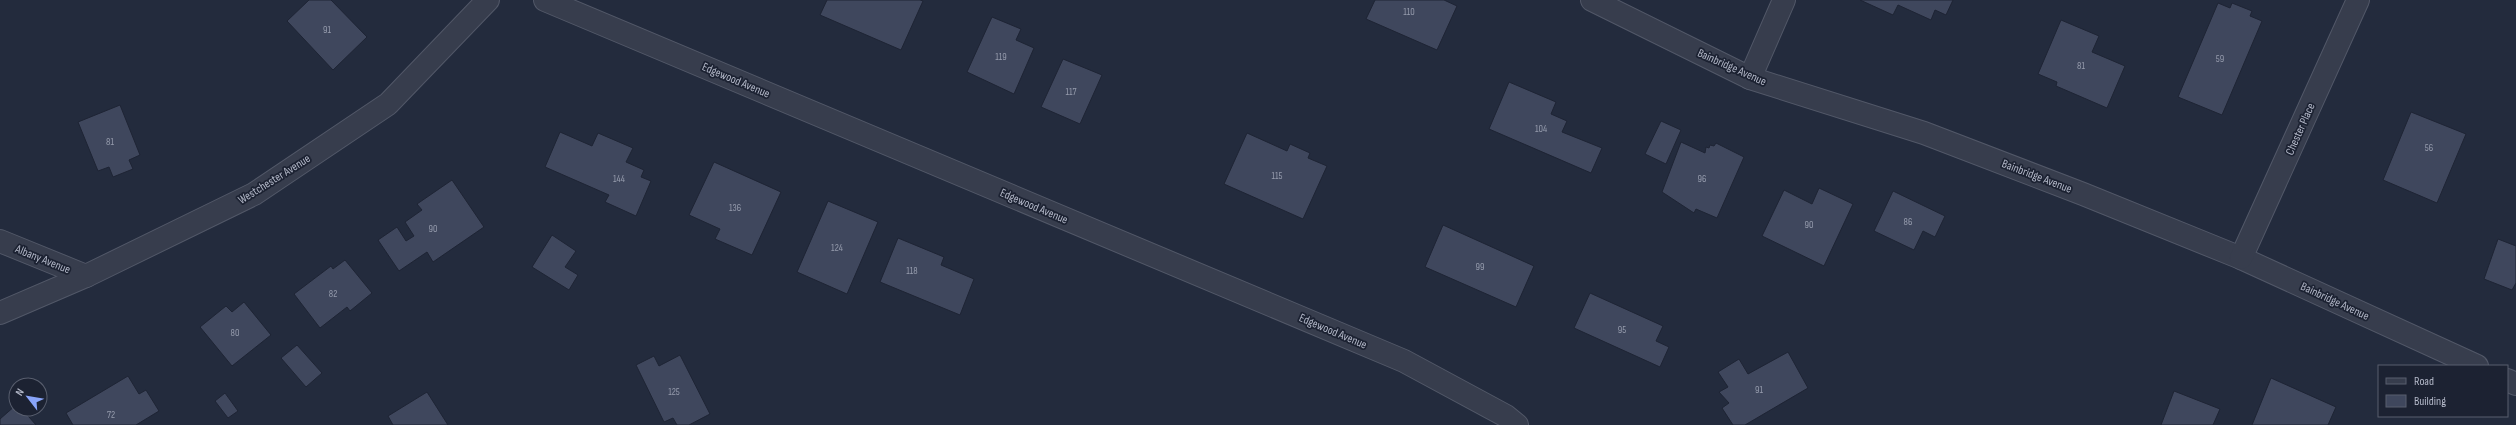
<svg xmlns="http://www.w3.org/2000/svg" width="2516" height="425" font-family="'Sofia Sans Condensed',sans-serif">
	<rect width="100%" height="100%" fill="#232b3d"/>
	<g fill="#3f475d" stroke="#1e2434">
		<polygon points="309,0 331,0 367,37 333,70 287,21"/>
		<polygon points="827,0 920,0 923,1 901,50 820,15"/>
		<polygon points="1375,0 1444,0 1457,6 1437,50 1366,19"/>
		<polygon points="1860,0 1953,0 1946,15 1935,10 1931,20 1898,5 1893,15"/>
		<polygon points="2218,3 2230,8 2232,3 2252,11 2250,16 2262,21 2222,115 2178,97"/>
		<polygon points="992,17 1021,29 1016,40 1034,48 1014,94 967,72"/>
		<polygon points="2061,20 2099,36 2092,52 2125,66 2107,108 2056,86 2057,82 2038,74"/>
		<polygon points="1063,59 1102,75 1080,124 1041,107"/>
		<polygon points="1509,82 1556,102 1551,114 1567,121 1562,132 1602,148 1591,173 1489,129"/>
		<polygon points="120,105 140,155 129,160 133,169 113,177 109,167 98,171 78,122"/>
		<polygon points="2411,112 2466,134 2437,203 2383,180"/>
		<polygon points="1661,121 1681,130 1666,164 1645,154"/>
		<polygon points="560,132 592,146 598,133 633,148 626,162 644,170 641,177 651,181 636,216 605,202 609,195 545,167"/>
		<polygon points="1247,133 1287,151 1290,144 1310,153 1308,158 1327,166 1303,219 1224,184"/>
		<polygon points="1681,142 1705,153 1706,147 1709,148 1710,145 1714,146 1716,143 1744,157 1717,218 1696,209 1694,213 1662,192"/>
		<polygon points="714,162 781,192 752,255 715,239 720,229 689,215"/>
		<polygon points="452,180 484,227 433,262 427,252 399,271 378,240 397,227 406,241 414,236 405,222 422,210 417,204"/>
		<polygon points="1819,188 1853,204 1824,266 1762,236 1784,190 1812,204"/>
		<polygon points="1893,191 1945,216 1935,237 1923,231 1914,250 1874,231"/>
		<polygon points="828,201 878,222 847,294 797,272"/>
		<polygon points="1443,225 1534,266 1516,307 1425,267"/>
		<polygon points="552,235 576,251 565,267 578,275 569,290 532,267"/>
		<polygon points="898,238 944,257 941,265 974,279 960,315 880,282"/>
		<polygon points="2498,239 2516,246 2516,283 2512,290 2484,279"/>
		<polygon points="345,260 372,293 350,311 347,307 320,328 294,294 331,266 333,269"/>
		<polygon points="1590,293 1663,326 1656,341 1669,347 1660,367 1574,328"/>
		<polygon points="244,302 271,335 232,366 200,327 226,306 232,312"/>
		<polygon points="297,345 322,373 306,387 281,358"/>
		<polygon points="1788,352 1808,388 1745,425 1733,425 1722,408 1729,403 1719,392 1728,387 1718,372 1739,359 1748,374"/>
		<polygon points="680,355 710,414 689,425 677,425 673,418 664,422 636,365 654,356 659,366"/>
		<polygon points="128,376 139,394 146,390 159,411 136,425 73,425 66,413"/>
		<polygon points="2271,378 2336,407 2328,425 2252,425"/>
		<polygon points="2174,391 2220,409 2213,425 2161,425"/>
		<polygon points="427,392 448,425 393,425 388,416"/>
		<polygon points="225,393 238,411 228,418 215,401"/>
		<polygon points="16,405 16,409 22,409 36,425 0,425 0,419"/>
	</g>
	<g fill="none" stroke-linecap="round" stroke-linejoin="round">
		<g stroke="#525868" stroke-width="24">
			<g id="minor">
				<polyline points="545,0 1404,361 1506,416 1517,425"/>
				<polyline points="1592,0 1750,78 1924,133 2083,194 2241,258 2477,366"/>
				<polyline points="1750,78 1784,0"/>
				<polyline points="0,241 86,276"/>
				<polyline points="2241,258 2358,0"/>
				<polyline points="0,313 86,276 254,194 388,104 488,0"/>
				<polyline points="2507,380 2516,384"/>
			</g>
		</g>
		<use href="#minor" stroke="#373d4d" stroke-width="22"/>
	</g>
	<g text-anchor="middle" stroke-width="3.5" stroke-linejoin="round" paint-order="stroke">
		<g font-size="10" fill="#969cad">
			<text x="1409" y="15">110</text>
			<text x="327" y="33">91</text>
			<text x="1001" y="60">119</text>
			<text x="2220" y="62">59</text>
			<text x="2081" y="69">81</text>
			<text x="1071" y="95">117</text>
			<text x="1541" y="132">104</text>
			<text x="110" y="145">81</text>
			<text x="2429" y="151">56</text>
			<text x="1277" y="179">115</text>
			<text x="619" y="182">144</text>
			<text x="1702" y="182">96</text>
			<text x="735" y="211">136</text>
			<text x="1908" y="225">86</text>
			<text x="1809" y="228">90</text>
			<text x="433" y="232">90</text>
			<text x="837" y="251">124</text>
			<text x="1480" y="270">99</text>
			<text x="912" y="274">118</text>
			<text x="333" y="297">82</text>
			<text x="1622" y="333">95</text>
			<text x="235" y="336">80</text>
			<text x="1759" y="393">91</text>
			<text x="674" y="395">125</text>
			<text x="111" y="418">72</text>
		</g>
		<g font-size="12" fill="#b3b8c8" stroke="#1c2232">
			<text transform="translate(1732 67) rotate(24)" y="4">Bainbridge Avenue</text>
			<text transform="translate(736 80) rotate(23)" y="4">Edgewood Avenue</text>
			<text transform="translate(2300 129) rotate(-66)" y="4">Chester Place</text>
			<text transform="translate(2037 176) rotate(21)" y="4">Bainbridge Avenue</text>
			<text transform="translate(274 179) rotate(-32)" y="4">Westchester Avenue</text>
			<text transform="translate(1034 206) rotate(23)" y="4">Edgewood Avenue</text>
			<text transform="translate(43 259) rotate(22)" y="4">Albany Avenue</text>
			<text transform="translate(2335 301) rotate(25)" y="4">Bainbridge Avenue</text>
			<text transform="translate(1333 331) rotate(23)" y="4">Edgewood Avenue</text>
		</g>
	</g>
	<rect x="2378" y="365" width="130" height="52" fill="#1c2232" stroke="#585e6e"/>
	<rect x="2386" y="378" width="20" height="6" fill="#373d4d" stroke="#585e6e"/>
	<text x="2414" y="385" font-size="12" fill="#b3b8c8">Road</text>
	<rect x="2386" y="395" width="20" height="12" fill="#3f475d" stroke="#585e6e"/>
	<text x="2414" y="405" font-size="12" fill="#b3b8c8">Building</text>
	<g transform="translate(28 397) rotate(301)"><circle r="19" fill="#1c2232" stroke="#585e6e"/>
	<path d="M0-3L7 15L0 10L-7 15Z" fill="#88a4f9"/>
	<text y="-6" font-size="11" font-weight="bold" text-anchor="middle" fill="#b3b8c8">N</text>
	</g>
</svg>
